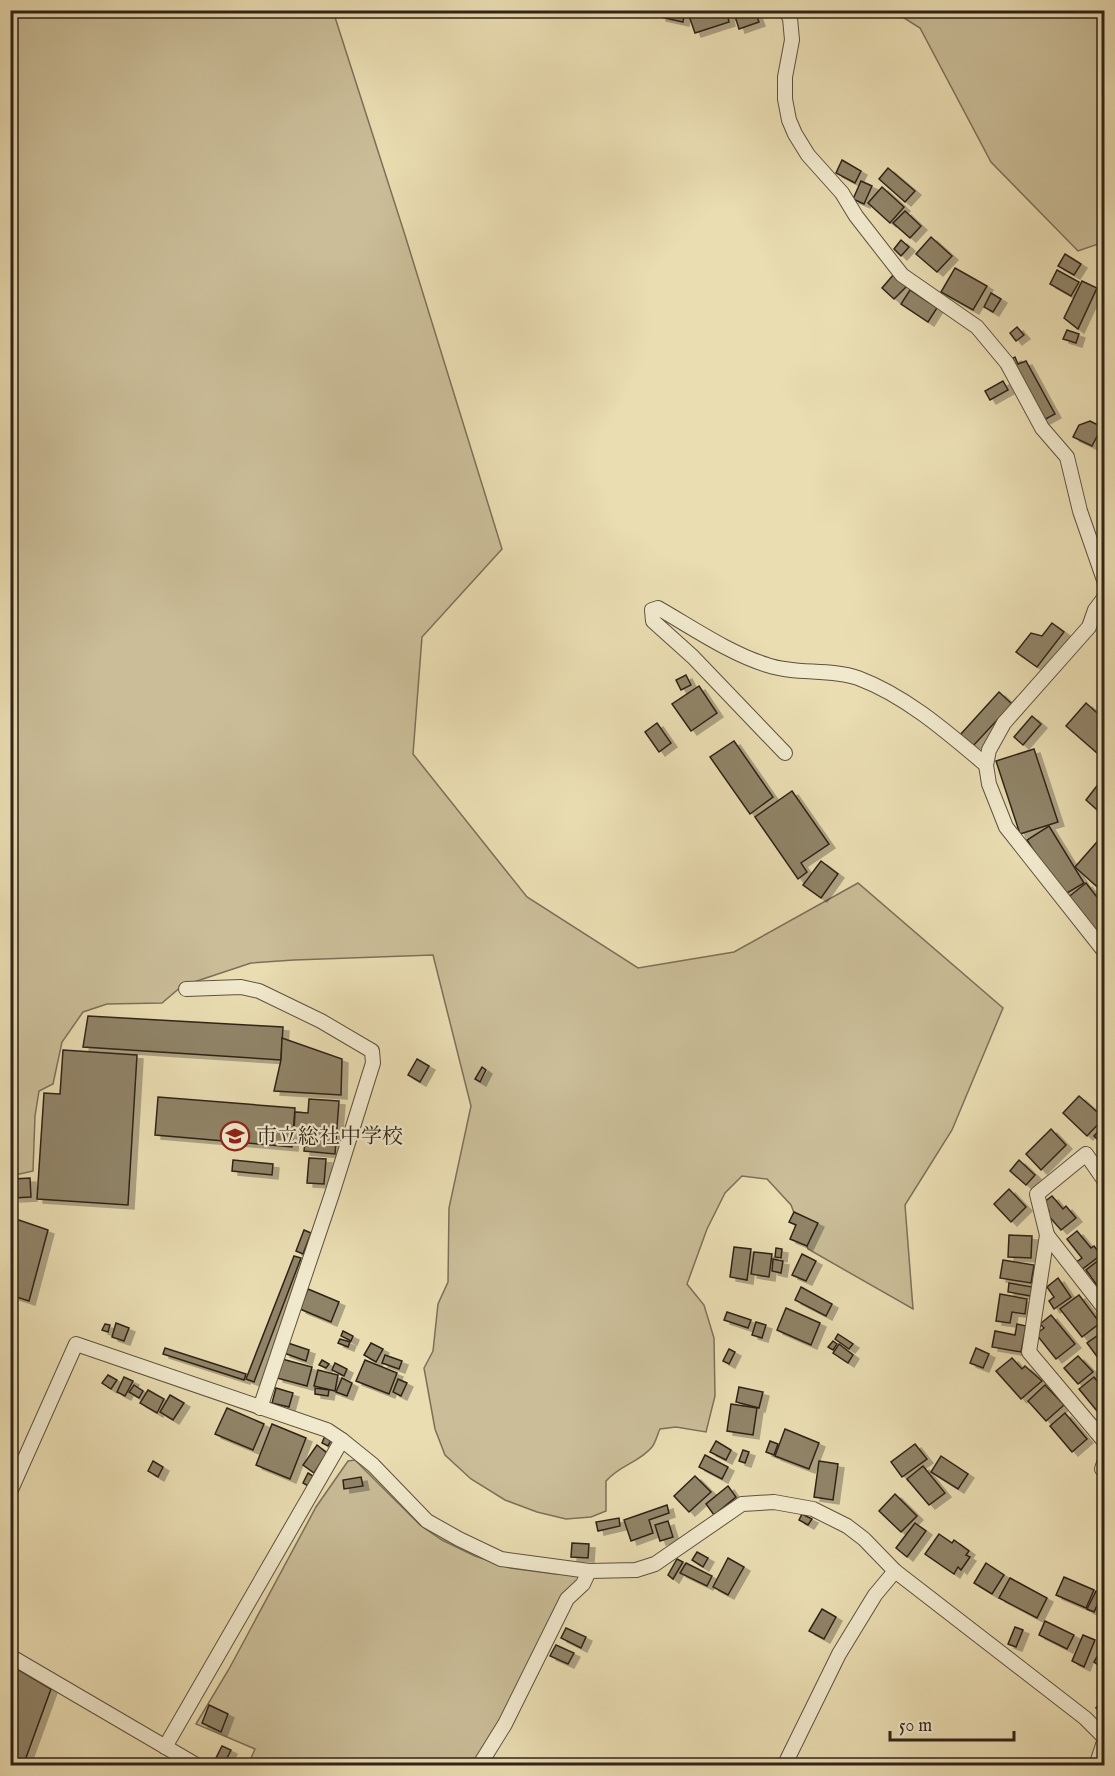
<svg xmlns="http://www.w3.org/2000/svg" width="1115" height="1776" font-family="'IM FELL English','Noto Serif JP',serif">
	<defs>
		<filter id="shadow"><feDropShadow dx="6" dy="4" stdDeviation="0" flood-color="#0004"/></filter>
	</defs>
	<rect width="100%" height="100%" fill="#eaddb2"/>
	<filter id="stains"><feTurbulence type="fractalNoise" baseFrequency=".00333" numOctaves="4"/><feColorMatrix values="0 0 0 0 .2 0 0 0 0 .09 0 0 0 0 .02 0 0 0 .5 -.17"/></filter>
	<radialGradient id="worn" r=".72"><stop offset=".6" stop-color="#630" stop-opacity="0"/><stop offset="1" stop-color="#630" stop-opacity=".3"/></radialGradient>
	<g fill="#cabd98" stroke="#7c7058" stroke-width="1.5">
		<path d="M10,11H333L404,232L502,549L422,637L413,754L527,897L638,968L734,952L858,883L1003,1008L952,1130L905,1205L913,1309L808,1249L791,1205L767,1179L742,1176L725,1193L707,1229L687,1284L704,1305L714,1338L715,1396L706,1432L676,1427L660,1429C657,1435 656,1442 652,1447C640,1462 620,1465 606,1481V1511L591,1517L566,1519L537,1512L505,1500L471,1479L445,1455L435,1429L424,1368L433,1351L438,1304L448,1282L449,1208L471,1106L433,955L294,960L251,963L182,986L162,1003L107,1004L83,1012L62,1042L53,1084L39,1091L35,1116L33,1171L11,1176Z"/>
		<polygon points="893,11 1104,11 1104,242 1078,251 991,162 920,28"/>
		<polygon points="355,1460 420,1525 442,1540 475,1556 510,1568 556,1574 576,1574 581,1577 475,1765 312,1766 309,1764 308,1766 248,1765 255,1749 196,1724 229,1669 316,1507 348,1461"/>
	</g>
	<g fill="#908468" stroke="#2f2318" stroke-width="1.5" filter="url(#shadow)">
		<polygon points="661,10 685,10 683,22 660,17"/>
		<polygon points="687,10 735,10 736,15 728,17 729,22 695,33"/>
		<polygon points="737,10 758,10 755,11 759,22 739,29 735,16 738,15"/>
		<polygon points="842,160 861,171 855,183 836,173"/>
		<polygon points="888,168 915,191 905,202 879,179"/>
		<polygon points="861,181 872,186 864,204 853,199"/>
		<polygon points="882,187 904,207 890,223 868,203"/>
		<polygon points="905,211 921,226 910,238 893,223"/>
		<polygon points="931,237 952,256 937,272 916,254"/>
		<polygon points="901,240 909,247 901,256 894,249"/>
		<polygon points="1065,254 1081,264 1074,275 1058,266"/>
		<polygon points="955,268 987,286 973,310 941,292"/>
		<polygon points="1057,270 1079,282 1071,296 1050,284"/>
		<polygon points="894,274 907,286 894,299 882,288"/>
		<polygon points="1082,281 1097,288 1078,329 1064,318"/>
		<polygon points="910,290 937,308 928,322 901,304"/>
		<polygon points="991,293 1001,299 993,312 984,307"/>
		<polygon points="1017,327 1024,335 1016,341 1010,333"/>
		<polygon points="1067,330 1079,334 1076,343 1063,339"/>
		<polygon points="1015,357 1018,364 1026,361 1055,414 1042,421 1008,361"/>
		<polygon points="1003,381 1008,390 990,400 985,391"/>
		<polygon points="1090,421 1102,427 1092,446 1073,437 1079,425"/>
		<polygon points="1052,623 1064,632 1037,667 1016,652 1031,633 1042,636"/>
		<polygon points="686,675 691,685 681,690 676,680"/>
		<polygon points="699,686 717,713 691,731 672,704"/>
		<polygon points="999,692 1012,704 973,746 960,735"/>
		<polygon points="1086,703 1104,719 1104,759 1066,726"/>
		<polygon points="1032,716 1041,724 1023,745 1014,737"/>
		<polygon points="657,723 671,743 659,752 645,732"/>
		<polygon points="734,741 773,797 750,814 710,757"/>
		<polygon points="1034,749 1058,822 1020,834 996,761"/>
		<polygon points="1100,782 1104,786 1104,816 1086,800"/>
		<polygon points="792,791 829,844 801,863 807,872 798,879 755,817"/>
		<polygon points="1049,826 1084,883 1062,896 1027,840"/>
		<polygon points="1104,834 1104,893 1075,867"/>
		<polygon points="821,861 838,874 821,898 803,885"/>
		<polygon points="1086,883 1104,906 1104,936 1097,937 1066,899"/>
		<polygon points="88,1016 283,1027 281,1060 83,1047"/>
		<polygon points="282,1038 342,1059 341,1095 274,1091 281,1060"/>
		<polygon points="63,1050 137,1055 128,1205 37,1199 44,1093 60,1094"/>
		<polygon points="417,1059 429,1066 420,1082 408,1075"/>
		<polygon points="482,1067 486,1070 480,1082 475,1079"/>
		<polygon points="1079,1096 1104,1118 1087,1136 1063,1113"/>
		<polygon points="158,1097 295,1108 292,1147 155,1135"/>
		<polygon points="309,1099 339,1101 335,1154 304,1151 306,1131 294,1131 295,1112 308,1113"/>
		<polygon points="1104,1125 1104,1146 1094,1136"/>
		<polygon points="1051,1129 1066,1145 1041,1170 1026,1154"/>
		<polygon points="309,1158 326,1159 324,1184 307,1183"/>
		<polygon points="233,1160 273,1164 272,1175 232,1171"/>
		<polygon points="1019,1160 1035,1175 1026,1185 1010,1171"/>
		<polygon points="30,1178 31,1197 14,1198 13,1179"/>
		<polygon points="1009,1189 1026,1207 1011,1222 994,1204"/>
		<polygon points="1052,1196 1063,1209 1066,1206 1076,1218 1061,1230 1046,1213 1049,1211 1043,1203"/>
		<polygon points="794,1212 818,1223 807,1246 790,1239 796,1225 789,1222"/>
		<polygon points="10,1217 48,1230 29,1301 10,1295"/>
		<polygon points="304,1230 311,1233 303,1254 296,1251"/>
		<polygon points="1077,1231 1091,1248 1094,1246 1101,1255 1081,1270 1075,1263 1082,1258 1067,1239"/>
		<polygon points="1009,1235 1032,1236 1031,1258 1008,1257"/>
		<polygon points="734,1247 751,1249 747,1280 730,1277"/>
		<polygon points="776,1248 782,1249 781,1258 775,1257"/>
		<polygon points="754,1252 772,1254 769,1277 751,1274"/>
		<polygon points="802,1254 816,1261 806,1281 792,1275"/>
		<polygon points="294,1256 301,1258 254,1382 246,1379"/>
		<polygon points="1104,1256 1104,1289 1101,1291 1086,1270"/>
		<polygon points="773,1259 783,1261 781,1273 772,1271"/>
		<polygon points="1003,1260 1034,1265 1031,1283 1000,1278"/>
		<polygon points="1058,1278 1071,1297 1054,1309 1049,1301 1054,1297 1047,1287"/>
		<polygon points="1009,1283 1032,1287 1031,1296 1008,1292"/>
		<polygon points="801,1287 832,1304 826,1316 795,1300"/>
		<polygon points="308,1289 339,1302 331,1322 300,1309"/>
		<polygon points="1000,1294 1027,1299 1025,1314 1012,1312 1010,1323 996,1321"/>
		<polygon points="1079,1295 1100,1323 1082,1337 1060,1309"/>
		<polygon points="786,1308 820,1323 811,1345 777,1330"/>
		<polygon points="727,1312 751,1320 748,1328 724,1320"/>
		<polygon points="1051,1315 1075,1344 1056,1359 1036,1334 1044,1328 1040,1324"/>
		<polygon points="756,1322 766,1325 762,1338 752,1335"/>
		<polygon points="116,1323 129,1328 124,1341 112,1337"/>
		<polygon points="105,1324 110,1325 108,1332 102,1330"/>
		<polygon points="1017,1324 1026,1326 1021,1352 992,1347 995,1331 1015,1335"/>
		<polygon points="343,1331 353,1336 351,1341 341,1336"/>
		<polygon points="1104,1331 1104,1366 1087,1343"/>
		<polygon points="838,1334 853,1344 849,1349 835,1339"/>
		<polygon points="340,1339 350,1342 348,1347 338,1343"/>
		<polygon points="833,1341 837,1344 833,1350 828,1347"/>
		<polygon points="288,1343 309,1350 306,1361 284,1353"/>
		<polygon points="371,1343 383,1349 376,1362 364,1355"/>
		<polygon points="839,1344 853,1355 848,1363 833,1353"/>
		<polygon points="165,1348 246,1374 244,1380 163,1354"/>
		<polygon points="976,1348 989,1354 983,1368 970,1363"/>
		<polygon points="729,1349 735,1352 729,1364 723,1361"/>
		<polygon points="385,1355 402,1361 399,1369 382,1363"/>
		<polygon points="1078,1356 1093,1372 1078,1384 1064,1368"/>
		<polygon points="1012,1358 1022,1369 1025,1366 1042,1381 1021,1399 996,1371"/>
		<polygon points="282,1359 312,1367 307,1386 277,1378"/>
		<polygon points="322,1360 329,1364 326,1368 319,1365"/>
		<polygon points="365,1360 397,1373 389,1394 356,1381"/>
		<polygon points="335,1363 347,1369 344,1376 332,1370"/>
		<polygon points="318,1370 338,1375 335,1391 314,1386"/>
		<polygon points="108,1375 117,1380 111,1389 102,1383"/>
		<polygon points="124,1377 133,1381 125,1396 117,1392"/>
		<polygon points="1094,1377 1104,1390 1104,1405 1097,1411 1079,1389"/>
		<polygon points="342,1378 352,1383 347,1396 336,1392"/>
		<polygon points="398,1379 407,1383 401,1396 393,1392"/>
		<polygon points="134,1385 143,1391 139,1398 129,1392"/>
		<polygon points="1045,1385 1064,1405 1046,1421 1028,1401"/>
		<polygon points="739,1387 763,1392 759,1408 736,1402"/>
		<polygon points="276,1388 293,1393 289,1407 272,1403"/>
		<polygon points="315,1388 329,1390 328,1396 315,1394"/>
		<polygon points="148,1390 164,1399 157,1413 140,1403"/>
		<polygon points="170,1395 184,1403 173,1420 160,1412"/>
		<polygon points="731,1404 757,1408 753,1435 727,1431"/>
		<polygon points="227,1408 264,1424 253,1450 215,1434"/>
		<polygon points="1065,1413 1087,1439 1072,1452 1050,1426"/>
		<polygon points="272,1424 306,1438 290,1479 256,1465"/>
		<polygon points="785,1429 819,1443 809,1469 775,1456"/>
		<polygon points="325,1436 331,1440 328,1446 322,1443"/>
		<polygon points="716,1441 731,1450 726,1460 710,1452"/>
		<polygon points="770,1441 778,1444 774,1455 766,1452"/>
		<polygon points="915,1444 927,1459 902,1477 891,1462"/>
		<polygon points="317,1445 327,1453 314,1473 303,1465"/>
		<polygon points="743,1450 749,1452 745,1463 739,1461"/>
		<polygon points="705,1455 728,1467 722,1479 699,1467"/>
		<polygon points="941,1456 968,1474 958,1489 931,1472"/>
		<polygon points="153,1461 163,1467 158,1477 148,1471"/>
		<polygon points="819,1461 838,1464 833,1500 814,1497"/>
		<polygon points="923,1466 945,1493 929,1505 907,1479"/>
		<polygon points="308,1473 313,1476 308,1486 303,1483"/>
		<polygon points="695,1476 711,1492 689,1512 674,1496"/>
		<polygon points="361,1477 363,1486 344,1489 343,1480"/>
		<polygon points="728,1486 736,1497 714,1515 706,1504"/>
		<polygon points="895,1494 917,1516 901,1532 879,1511"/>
		<polygon points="667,1505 669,1513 649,1520 653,1533 631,1541 624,1520"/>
		<polygon points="802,1514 812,1519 808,1525 799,1520"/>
		<polygon points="619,1518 620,1526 598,1531 596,1522"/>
		<polygon points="668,1521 673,1537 660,1541 655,1525"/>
		<polygon points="915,1523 926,1531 907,1557 896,1548"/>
		<polygon points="939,1534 952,1543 954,1540 969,1551 966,1555 970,1557 961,1570 958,1567 954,1574 925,1554"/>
		<polygon points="572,1543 589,1544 588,1558 571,1557"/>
		<polygon points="697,1552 708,1558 703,1567 692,1560"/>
		<polygon points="728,1558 744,1567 728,1595 713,1587"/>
		<polygon points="677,1559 683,1562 673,1579 668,1575"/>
		<polygon points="686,1563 712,1576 707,1586 680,1573"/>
		<polygon points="986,1563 1004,1575 992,1594 974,1583"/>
		<polygon points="1064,1577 1094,1590 1086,1608 1056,1595"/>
		<polygon points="1010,1578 1047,1598 1037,1618 999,1598"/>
		<polygon points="1096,1591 1102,1595 1094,1612 1087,1609"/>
		<polygon points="822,1609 836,1617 824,1639 809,1631"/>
		<polygon points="1045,1621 1074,1635 1067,1649 1039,1635"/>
		<polygon points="1015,1627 1023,1630 1016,1647 1008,1644"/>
		<polygon points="566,1628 586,1637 581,1648 561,1638"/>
		<polygon points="1083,1635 1095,1640 1084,1667 1072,1661"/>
		<polygon points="556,1645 574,1653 568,1664 550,1656"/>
		<polygon points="1098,1655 1104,1658 1104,1669 1094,1662"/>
		<polygon points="14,1667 51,1689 23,1766 10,1766 10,1677"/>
		<polygon points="1104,1697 1104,1715 1096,1708"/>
		<polygon points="209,1705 228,1714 221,1732 202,1723"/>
		<polygon points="222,1746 231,1750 223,1766 214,1762"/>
	</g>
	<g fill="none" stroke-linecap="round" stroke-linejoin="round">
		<g stroke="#5e523e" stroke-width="16">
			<g id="minor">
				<polyline points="785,10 790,18 792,40 785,77 785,99 789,120 795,134 808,155 842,193 856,216 902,275 977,327 1007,363 1042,428 1067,457 1080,511 1104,580"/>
				<polyline points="1104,598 1095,610 1089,627 1004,723 989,750 986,765 989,784 1006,827 1104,951"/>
				<path d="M785,753L693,657L653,621L652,610L658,608C693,628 729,653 767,665C796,675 829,668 858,678C906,696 947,732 986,765"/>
				<polyline points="186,989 241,987 259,991 321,1021 372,1051 373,1063 332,1194 260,1408"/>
				<polyline points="1104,1180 1086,1154 1037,1194 1047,1235 1029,1352 1104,1441"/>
				<polyline points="1047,1235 1104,1308"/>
				<polyline points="342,1440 373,1465 427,1521 459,1539 501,1559 589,1571 636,1570 655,1564 742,1504 774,1502 813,1509 847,1526 864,1539 895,1571 1023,1670 1085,1718 1104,1737"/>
				<polyline points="1104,1463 1102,1469 1104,1470"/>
				<polyline points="10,1492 76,1344 327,1430 342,1440 165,1747"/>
				<polyline points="10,1656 198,1766"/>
				<polyline points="479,1766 505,1724 567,1599 583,1584 589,1571"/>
				<polyline points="784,1766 839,1654 875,1595 895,1571"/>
				<polyline points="1096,1766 1104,1742"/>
			</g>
		</g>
		<use href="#minor" stroke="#f1e9cd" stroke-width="14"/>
	</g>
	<defs>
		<g id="school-ring" transform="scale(1.5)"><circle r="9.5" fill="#f1e9cd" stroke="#8f2418" stroke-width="1.5"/><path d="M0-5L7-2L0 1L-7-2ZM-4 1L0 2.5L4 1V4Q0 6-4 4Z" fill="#8f2418"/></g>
	</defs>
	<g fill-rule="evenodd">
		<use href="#school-ring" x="235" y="1136"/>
	</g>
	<g text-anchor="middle" stroke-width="4.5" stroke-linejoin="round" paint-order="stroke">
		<g font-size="21" fill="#2f2318" stroke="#f1e9cd" text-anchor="start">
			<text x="256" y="1143">市立総社中学校</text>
		</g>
	</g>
	<rect width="1115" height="1776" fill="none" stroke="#eaddb2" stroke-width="36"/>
	<rect x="12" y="12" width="1091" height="1752" fill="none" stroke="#2f2318" stroke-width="3"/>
	<rect x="18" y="18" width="1079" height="1740" fill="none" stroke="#2f2318" stroke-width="1.5"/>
	<path d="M890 1731v9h124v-9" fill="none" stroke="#2f2318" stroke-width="3"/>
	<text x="899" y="1731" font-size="18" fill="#2f2318" stroke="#f1e9cd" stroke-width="4.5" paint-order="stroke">50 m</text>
	<rect width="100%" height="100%" filter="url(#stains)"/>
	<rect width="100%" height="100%" fill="url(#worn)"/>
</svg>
